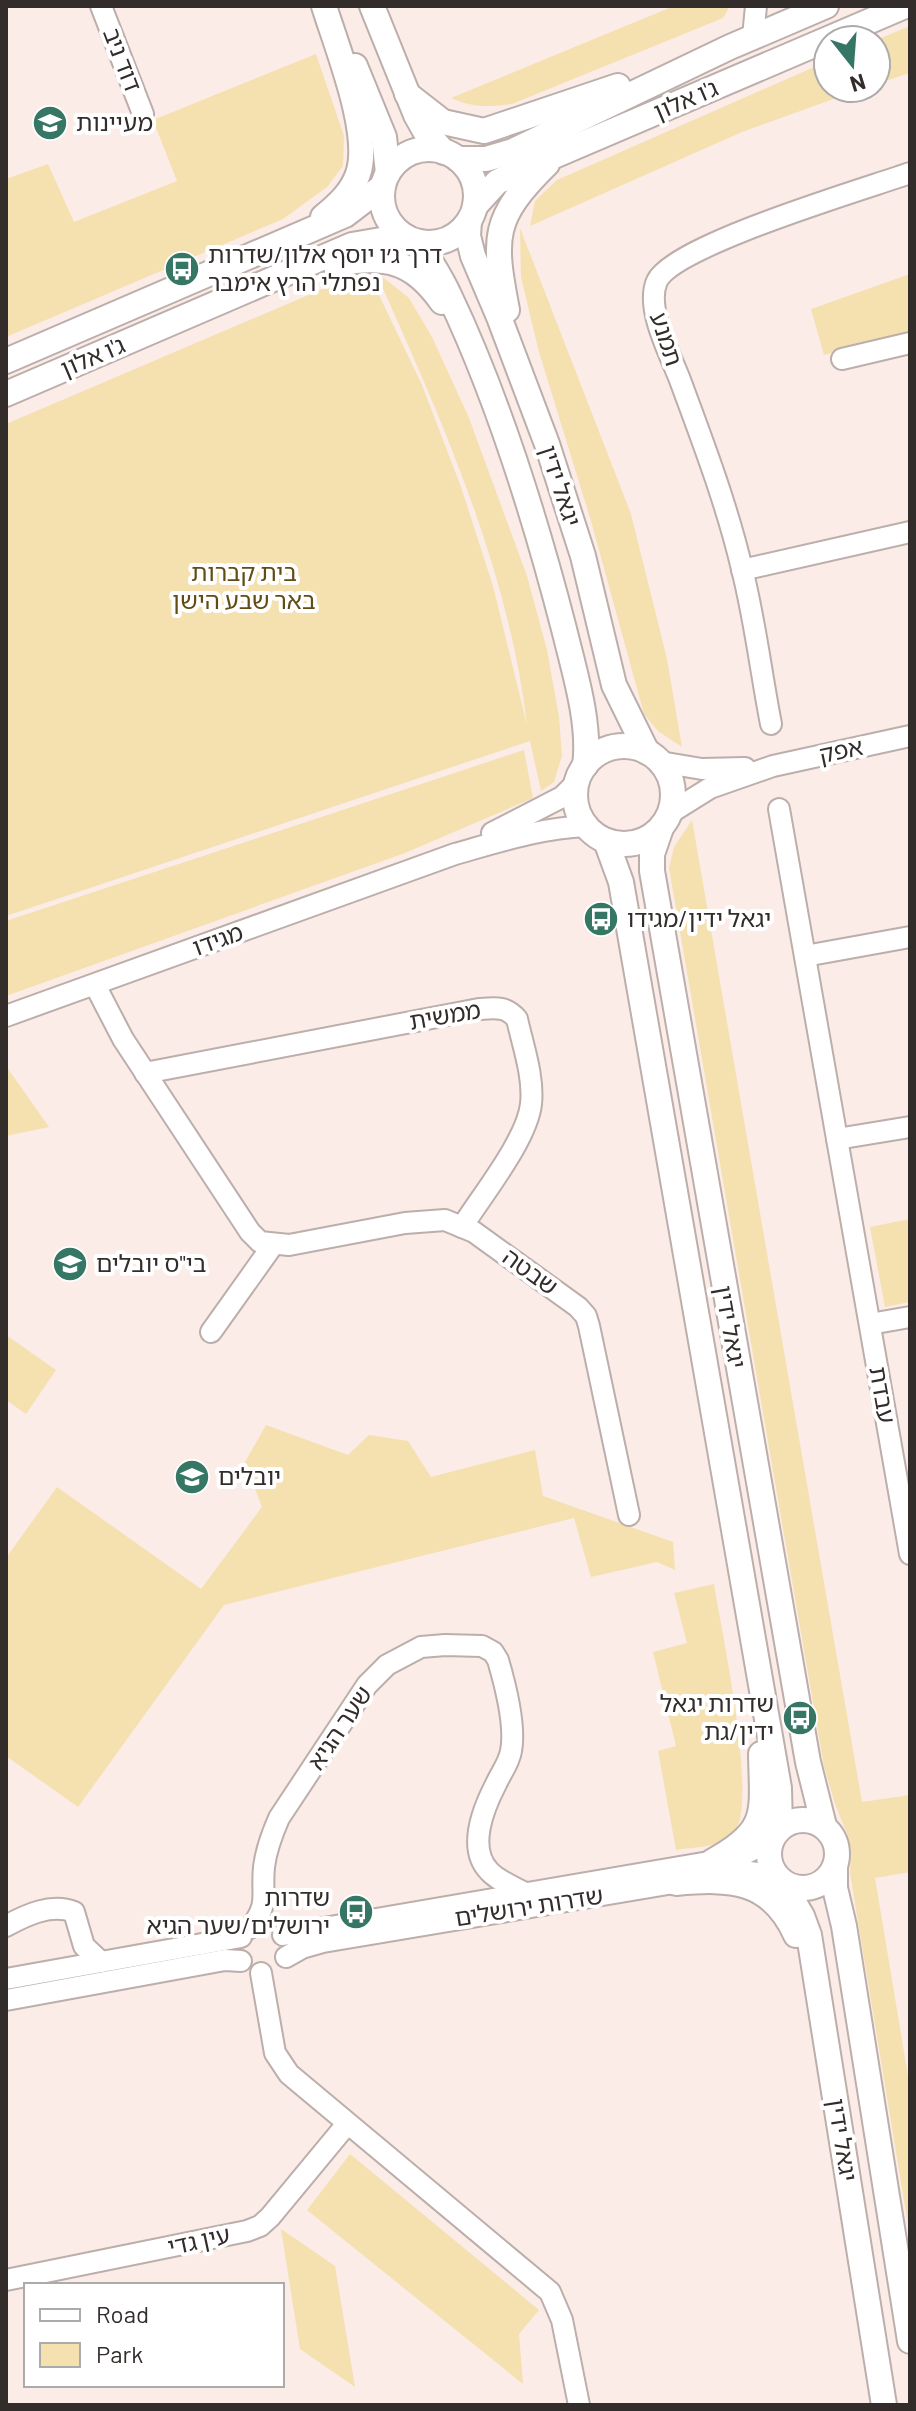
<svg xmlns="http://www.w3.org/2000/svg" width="916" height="2411" font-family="Barlow,'Noto Sans Hebrew',sans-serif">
	<rect width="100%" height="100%" fill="#fbece8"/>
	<g fill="#f5e0b0">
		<path d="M674,6H730L723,18L512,104C488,107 473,108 451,98Z"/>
		<polygon points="910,26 910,73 876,84 876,40"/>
		<polygon points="316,54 344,136 343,166 327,187 283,219 6,337 6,179 48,164 74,222 177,181 153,120"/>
		<polygon points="828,61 828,88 864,88 742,132 530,226 535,201 557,180"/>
		<polygon points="520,228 631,514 667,659 682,747 658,731 644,714 591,521 539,352 521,277"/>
		<path d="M367,270L422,385L461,487L493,586L527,725C509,569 439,413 375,271L409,298L432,337L469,418L527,576L547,650L559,717L562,756L554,782L541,791L530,741L6,916V424Z"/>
		<polygon points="910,274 910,333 824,355 811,309"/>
		<polygon points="524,750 533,798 405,853 6,996 6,921"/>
		<polygon points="692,820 862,1802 910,1795 910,1872 875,1878 910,2088 910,2237 850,1873 851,1852 848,1836 835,1804 824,1766 669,868 674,847"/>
		<polygon points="6,1066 49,1127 6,1136"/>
		<polygon points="910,1219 910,1302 885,1307 870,1227"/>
		<polygon points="6,1335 56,1370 26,1414 6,1400"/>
		<polygon points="266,1425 348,1455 369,1435 408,1441 431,1477 535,1450 543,1496 673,1542 675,1570 657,1562 591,1577 574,1518 224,1605 78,1807 6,1756 6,1558 57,1487 201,1589 262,1507 245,1462"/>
		<path d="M714,1584C721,1629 759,1802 734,1833C721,1848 693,1847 676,1850L658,1751L676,1746L653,1652L687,1643L674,1593Z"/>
		<polygon points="350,2154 539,2310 519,2334 523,2384 307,2210"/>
		<polygon points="281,2229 335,2266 355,2387 300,2349"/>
	</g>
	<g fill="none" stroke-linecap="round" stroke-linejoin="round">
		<g stroke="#bcaeab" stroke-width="24">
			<g id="minor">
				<polyline points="101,6 143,114"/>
				<polyline points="753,37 756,6"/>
				<polyline points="842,359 910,343"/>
				<polyline points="742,570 910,532"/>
				<path d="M771,724C761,673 755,620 742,569C727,505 703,442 680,380C670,354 645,308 657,281C674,245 865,189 910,173"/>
				<polyline points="660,762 702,769 745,768"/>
				<polyline points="779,809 910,1554"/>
				<polyline points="670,813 710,788 773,766 910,736"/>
				<polyline points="492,833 562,797 577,782"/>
				<polyline points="805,956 910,937"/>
				<polyline points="95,985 123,1039 250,1232 260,1242 289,1245 405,1223 445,1220 474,1232 578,1307 586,1316 589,1326 629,1515"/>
				<path d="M6,1016L455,854C498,842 540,828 586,826"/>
				<path d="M145,1073L479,1009C496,1008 506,1006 517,1019C523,1046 534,1077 531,1104C527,1140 482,1195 462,1227"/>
				<polyline points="837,1139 910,1127"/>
				<polyline points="870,1324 910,1317"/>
				<polyline points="211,1332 273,1245"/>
				<path d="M6,1926C26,1915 51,1903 74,1912L84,1946L101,1962"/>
				<path d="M250,1928C270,1904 261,1895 264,1867C266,1850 272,1834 279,1818L367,1685L387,1665L421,1647L445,1645L482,1646L493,1652L498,1660C505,1684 516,1726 511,1751C509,1763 501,1773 496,1784C484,1807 467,1848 489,1871C498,1881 514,1887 525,1893"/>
				<polyline points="283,1935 738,1857 771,1841"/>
				<polyline points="286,1957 302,1948 323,1942 745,1871 776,1876"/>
				<polyline points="261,1973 275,2053 289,2074 550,2292 562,2320 579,2405"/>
				<polyline points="6,1979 241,1937"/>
				<polyline points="6,2000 225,1960 241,1961"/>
				<polyline points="6,2280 247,2231 260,2226 270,2217 347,2124"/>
			</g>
		</g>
		<g stroke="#bcaeab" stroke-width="28">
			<g id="major">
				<polyline points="372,6 416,115 425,131 444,152"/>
				<polyline points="355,66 384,137 388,173"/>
				<polyline points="407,94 443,122 484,131 618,86"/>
				<circle cx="429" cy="196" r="47"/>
				<polyline points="458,159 486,159 513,151 730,47 826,6"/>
				<polyline points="475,206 497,182 519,171 905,6"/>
				<path d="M323,217C338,205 352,192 358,174C372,134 337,48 324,6"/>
				<polyline points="469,221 468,236 473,256 499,317 547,444 583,556 614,685 647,752"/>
				<path d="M419,242C429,260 441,277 449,295C499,400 535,517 564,629C574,670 591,724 585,766"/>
				<path d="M335,264C385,256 411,258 442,302"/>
				<path d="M507,310C493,237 492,218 547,164"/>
				<polyline points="6,361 345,215 383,186"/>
				<polyline points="6,394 352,245 404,236"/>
				<circle cx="624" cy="795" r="49"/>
				<polyline points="661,828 652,854 652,871 808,1762 824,1826"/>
				<polyline points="606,841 621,882 779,1788 780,1827"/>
				<circle cx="803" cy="1854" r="34"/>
				<path d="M713,1861C770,1830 762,1812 761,1754"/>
				<polyline points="835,1866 835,1888 844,1926 910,2341"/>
				<polyline points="782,1882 802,1916 809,1935 884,2405"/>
				<path d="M676,1883C730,1878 771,1879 796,1935"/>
			</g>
		</g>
		<use href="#minor" stroke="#fff" stroke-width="20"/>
		<use href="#major" stroke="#fff" stroke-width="24"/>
	</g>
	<defs>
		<g id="school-disc" transform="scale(1.8)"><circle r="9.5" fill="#367664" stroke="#fff"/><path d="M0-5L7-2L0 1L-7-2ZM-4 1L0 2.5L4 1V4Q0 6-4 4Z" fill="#fff"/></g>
		<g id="bus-disc" transform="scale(1.8)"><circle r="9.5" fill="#367664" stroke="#fff"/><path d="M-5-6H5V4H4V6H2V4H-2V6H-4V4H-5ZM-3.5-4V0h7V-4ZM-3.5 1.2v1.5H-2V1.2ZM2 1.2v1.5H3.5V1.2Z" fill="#fff"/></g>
	</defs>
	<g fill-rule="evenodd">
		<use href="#school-disc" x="50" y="123"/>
		<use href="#bus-disc" x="182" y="269"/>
		<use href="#bus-disc" x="601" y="919"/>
		<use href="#school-disc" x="70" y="1264"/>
		<use href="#school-disc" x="192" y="1477"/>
		<use href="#bus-disc" x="800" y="1718"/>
		<use href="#bus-disc" x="356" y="1912"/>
	</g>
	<g text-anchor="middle" stroke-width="8" stroke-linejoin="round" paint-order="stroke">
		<g font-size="24" fill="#322c2b" stroke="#fff">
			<text transform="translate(122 60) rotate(69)" y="8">דוד ניב</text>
			<text transform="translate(686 100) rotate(-23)" y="8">ג'ו אלון</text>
			<text transform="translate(666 339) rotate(72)" y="8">תמנע</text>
			<text transform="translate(93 357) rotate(-23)" y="8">ג'ו אלון</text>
			<text transform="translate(560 486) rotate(72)" y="8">יגאל ידין</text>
			<text transform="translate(841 751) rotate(-12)" y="8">אפק</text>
			<text transform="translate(218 940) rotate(-20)" y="8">מגידו</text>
			<text transform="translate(445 1016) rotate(-10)" y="8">ממשית</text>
			<text transform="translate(530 1272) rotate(36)" y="8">שבטה</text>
			<text transform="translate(730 1327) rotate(80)" y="8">יגאל ידין</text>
			<text transform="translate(882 1395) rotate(80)" y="8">עבדת</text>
			<text transform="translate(340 1728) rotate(-56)" y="8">שער הגיא</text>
			<text transform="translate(529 1907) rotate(-9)" y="8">שדרות ירושלים</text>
			<text transform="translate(842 2140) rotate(81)" y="8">יגאל ידין</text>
			<text transform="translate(199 2241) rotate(-12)" y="8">עין גדי</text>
		</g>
		<g font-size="24" fill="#322c2b" stroke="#fff" text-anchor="start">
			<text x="76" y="131">מעיינות</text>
			<text x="208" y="263">דרך ג׳ו יוסף אלון/שדרות<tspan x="208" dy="28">נפתלי הרץ אימבר</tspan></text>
			<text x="627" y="927">יגאל ידין/מגידו</text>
			<text x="96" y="1272">בי"ס יובלים</text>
			<text x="218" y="1485">יובלים</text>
			<text x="774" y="1712" text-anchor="end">שדרות יגאל<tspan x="774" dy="28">ידין/גת</tspan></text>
			<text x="330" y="1906" text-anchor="end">שדרות<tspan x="330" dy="28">ירושלים/שער הגיא</tspan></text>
		</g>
		<g font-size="24" fill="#614c14" stroke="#fff">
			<text x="244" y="581">בית קברות<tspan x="244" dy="28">באר שבע הישן</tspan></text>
		</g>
	</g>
	<rect width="916" height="2411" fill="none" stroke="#322c2b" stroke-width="16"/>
	<rect x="24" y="2283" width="260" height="104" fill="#ffffff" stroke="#adabaa" stroke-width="2"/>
	<rect x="40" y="2309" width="40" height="12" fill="#ffffff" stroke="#adabaa" stroke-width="2"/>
	<text x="96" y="2323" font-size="24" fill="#322c2b">Road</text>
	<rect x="40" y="2343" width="40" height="24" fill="#f5e0b0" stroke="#adabaa" stroke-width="2"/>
	<text x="96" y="2363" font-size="24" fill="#322c2b">Park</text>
	<g transform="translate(852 64) rotate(163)"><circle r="38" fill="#ffffff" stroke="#adabaa" stroke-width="2"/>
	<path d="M0-6L14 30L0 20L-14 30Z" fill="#367664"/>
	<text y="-12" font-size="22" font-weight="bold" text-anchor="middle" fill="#322c2b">N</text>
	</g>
</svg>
